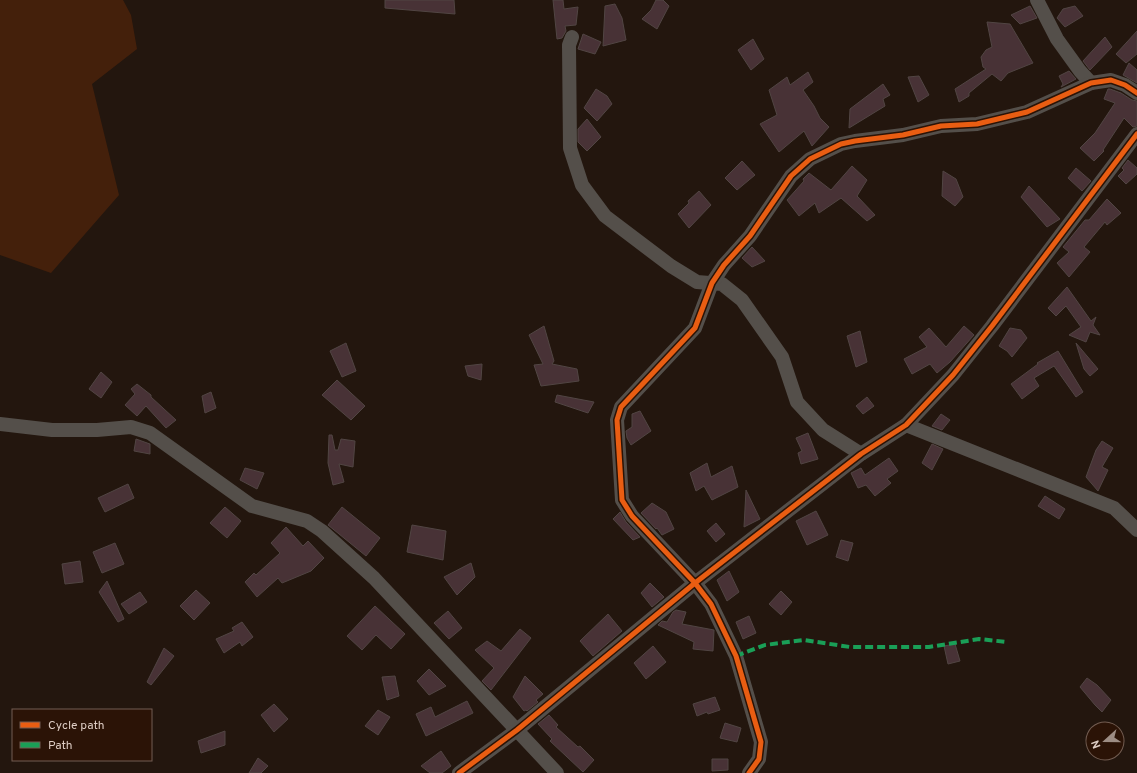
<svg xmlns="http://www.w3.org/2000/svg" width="1137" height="773" font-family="Overpass,sans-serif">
	<rect width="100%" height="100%" fill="#23160e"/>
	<polygon fill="#44200b" points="0,0 123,0 131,15 137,49 92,84 119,195 51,273 0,255"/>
	<g fill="#483236" stroke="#514543">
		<polygon points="385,0 454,0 455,14 385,8"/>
		<polygon points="553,0 563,0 564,9 578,7 576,25 565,26 566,31 562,38 557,39"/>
		<polygon points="656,0 663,0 669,6 657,29 642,19 651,10"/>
		<polygon points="615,4 622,18 626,40 603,46 605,6"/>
		<polygon points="1030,6 1037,18 1020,24 1011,15"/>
		<polygon points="1075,6 1083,16 1065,27 1057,18 1063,9"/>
		<polygon points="987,22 1010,24 1033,63 1008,73 1001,81 992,74 969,93 969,96 959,102 955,89 986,69 983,67 981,57 986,50 992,47"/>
		<polygon points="1137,31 1137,54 1126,63 1116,54"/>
		<polygon points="583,34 601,42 595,54 578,49"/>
		<polygon points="1105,37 1112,47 1090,70 1083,61"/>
		<polygon points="753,39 764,59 751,70 738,50"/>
		<polygon points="1129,63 1137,70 1137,83 1123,75"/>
		<polygon points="1069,71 1076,79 1061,87 1063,84 1059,76"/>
		<polygon points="808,72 813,82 803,90 814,106 820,118 829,127 812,146 804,131 779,152 760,124 777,115 769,90 787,77 790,85"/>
		<polygon points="919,76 929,95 918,102 908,77"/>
		<polygon points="883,84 890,95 883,99 885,106 849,128 850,109"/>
		<polygon points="596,89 607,96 612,104 597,121 584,108"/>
		<polygon points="1108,89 1110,89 1121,93 1132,100 1137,101 1137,126 1133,127 1124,118 1103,150 1104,151 1094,161 1080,148 1095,133 1115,103 1104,99"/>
		<polygon points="587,119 601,137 587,151 578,142 578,129"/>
		<polygon points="1128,160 1137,168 1137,174 1126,184 1118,176 1124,170 1122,168"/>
		<polygon points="742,161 755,175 737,190 725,178"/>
		<polygon points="852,166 867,180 857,196 875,215 867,221 841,198 819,213 815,203 799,216 787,200 804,181 803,179 809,173 831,190"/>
		<polygon points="1076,168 1091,181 1082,191 1068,178"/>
		<polygon points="943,171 956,179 963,197 955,206 942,196"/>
		<polygon points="1029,186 1060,219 1047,227 1021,197"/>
		<polygon points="699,191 711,205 689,228 678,214 689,203 688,201"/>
		<polygon points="1107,199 1121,213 1107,225 1105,222 1084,247 1090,252 1069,277 1057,263 1069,252 1063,247 1085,220 1089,220"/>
		<polygon points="752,247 765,261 752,267 742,258"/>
		<polygon points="1067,287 1091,321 1096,317 1093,325 1100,335 1090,332 1086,342 1069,335 1081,327 1066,306 1056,316 1048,308"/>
		<polygon points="544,326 554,361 552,364 577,369 579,381 541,386 534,365 543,364 529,335"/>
		<polygon points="964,326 974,335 950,362 937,373 930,364 912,374 904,359 927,347 919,337 929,328 946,347"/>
		<polygon points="1010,328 1021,330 1027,338 1012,357 1007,351 999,346"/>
		<polygon points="860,331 867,362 856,367 847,336"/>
		<polygon points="346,343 356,371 342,377 330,351"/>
		<polygon points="1076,343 1098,369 1090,376 1084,369"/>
		<polygon points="1058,351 1083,392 1076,397 1054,366 1034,378 1039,386 1022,399 1011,384 1038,364 1037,363"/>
		<polygon points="482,364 481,380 468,376 465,366"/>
		<polygon points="101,372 112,382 101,398 89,389"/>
		<polygon points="337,380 365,406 351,420 322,395"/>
		<polygon points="137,384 151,395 151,397 176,420 166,428 146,406 137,416 125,405 135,394 131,389"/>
		<polygon points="211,392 216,408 205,413 202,396"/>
		<polygon points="557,395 594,402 588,413 555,402"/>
		<polygon points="867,397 874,406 863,414 856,406"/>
		<polygon points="640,411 651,431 631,445 627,438 626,431 632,427 632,414"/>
		<polygon points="941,414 950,420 942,430 932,426"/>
		<polygon points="808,433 818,459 801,464 798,453 802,451 796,438"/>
		<polygon points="329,435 332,435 335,450 338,450 341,439 355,441 353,467 339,464 344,482 333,485 328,463"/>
		<polygon points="136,439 150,444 150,454 134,451"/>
		<polygon points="1102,441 1113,448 1102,467 1108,470 1098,491 1086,477 1096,450"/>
		<polygon points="932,444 943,449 932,470 922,463"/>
		<polygon points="889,458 898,471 887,479 891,483 875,496 866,485 858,488 851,473 861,468 865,475"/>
		<polygon points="707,463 711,477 732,466 738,487 712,500 704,486 696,491 690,473"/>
		<polygon points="245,468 264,473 257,489 240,480"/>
		<polygon points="128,484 134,498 105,512 98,498"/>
		<polygon points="746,490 760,519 744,527"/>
		<polygon points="1045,496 1065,509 1059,519 1038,506"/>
		<polygon points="652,503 666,512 674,529 662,535 657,528 656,529 641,513"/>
		<polygon points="225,507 241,521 227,538 210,523"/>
		<polygon points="342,507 380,538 366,556 328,525"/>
		<polygon points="816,511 828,535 807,545 796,521"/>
		<polygon points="620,512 626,522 640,537 633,540 613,519"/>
		<polygon points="716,523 725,534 716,542 707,531"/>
		<polygon points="412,525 446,531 443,560 407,552"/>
		<polygon points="286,527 303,546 308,541 324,558 311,571 282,583 278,578 257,597 245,582 254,573 256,575 280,553 271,543"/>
		<polygon points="841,540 853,543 848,561 836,557"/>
		<polygon points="115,543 124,564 102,573 93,552"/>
		<polygon points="80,561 83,582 65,584 62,564"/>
		<polygon points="471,563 475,577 457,595 444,577"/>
		<polygon points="729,571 739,592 727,601 717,580"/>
		<polygon points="107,581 124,619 118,622 99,592"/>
		<polygon points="650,583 664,597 652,607 641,593"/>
		<polygon points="196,590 210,603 194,620 180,606"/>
		<polygon points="781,591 792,602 781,615 769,604"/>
		<polygon points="140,592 147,602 129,614 121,604"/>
		<polygon points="375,606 405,634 391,649 376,635 362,650 347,636"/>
		<polygon points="676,610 686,612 682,624 714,630 713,651 693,649 694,642 658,625 662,621 667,622 673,612"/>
		<polygon points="448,611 462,628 449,639 434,623"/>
		<polygon points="608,614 622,631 593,656 580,641"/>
		<polygon points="749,616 756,633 743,639 736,622"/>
		<polygon points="242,622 253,637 242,646 240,642 224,653 216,639 234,631 232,628"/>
		<polygon points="520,629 531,638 491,690 482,681 494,668 475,650 487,641 501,651"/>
		<polygon points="955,644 960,661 948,664 944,646"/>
		<polygon points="653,646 666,662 646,679 634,663"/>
		<polygon points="164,648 174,656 151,685 147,682"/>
		<polygon points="429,669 446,686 429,695 417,681"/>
		<polygon points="395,676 399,696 387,700 382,677"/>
		<polygon points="525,676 543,694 536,700 538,702 527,711 526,710 524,711 513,697"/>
		<polygon points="1087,678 1097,685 1111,700 1102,712 1095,705 1080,687"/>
		<polygon points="715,697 720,710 708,714 707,712 697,716 693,704"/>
		<polygon points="467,701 473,713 426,736 416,714 431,707 435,717"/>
		<polygon points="274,704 288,719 274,732 261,715"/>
		<polygon points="378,710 390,717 378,735 365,726"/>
		<polygon points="549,715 558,725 556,727 578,747 580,746 594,760 583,772 550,741 552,739 538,724"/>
		<polygon points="725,723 741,728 737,742 720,738"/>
		<polygon points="225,731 225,745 201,753 198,741"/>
		<polygon points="441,751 451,766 442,773 430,773 421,766"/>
		<polygon points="258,758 268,766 261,773 249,773"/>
		<polygon points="712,759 728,759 728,770 712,771"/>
	</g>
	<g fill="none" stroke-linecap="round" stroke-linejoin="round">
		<g stroke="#544f4a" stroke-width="14">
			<polyline points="1037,0 1057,39 1080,71 1091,83"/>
			<polyline points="572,37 569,45 570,148 582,185 605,216 671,266 697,282 722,284 742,300 782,357 797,402 823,430 861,454"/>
			<polyline points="0,424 52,430 97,430 131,427 150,433 252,506 307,521 322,531 374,578 557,773"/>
			<polyline points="906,425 1114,508 1137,530"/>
			<polyline points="459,773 517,730 695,583 861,454 906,425 953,375 992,326 1137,134"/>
			<polyline points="749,773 759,759 761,742 736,656 711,604 695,583 632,516 622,500 617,420 621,407 695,328 712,283 724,265 750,236 791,176 810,159 841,144 855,141 903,135 941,126 977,124 1027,112 1091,83 1111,80 1125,85 1137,93"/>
		</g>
		<polyline stroke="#1a9f57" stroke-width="4" stroke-dasharray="8 4" stroke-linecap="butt" points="736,656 765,645 804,640 850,647 929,647 979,639 1007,642"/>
		<g stroke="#2b1306" stroke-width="8">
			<g id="cycleway">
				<polyline points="459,773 517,730 695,583 861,454 906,425 953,375 992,326 1137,134"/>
				<polyline points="749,773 759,759 761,742 736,656 711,604 695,583 632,516 622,500 617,420 621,407 695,328 712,283 724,265 750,236 791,176 810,159 841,144 855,141 903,135 941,126 977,124 1027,112 1091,83 1111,80 1125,85 1137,93"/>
			</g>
		</g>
		<use href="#cycleway" stroke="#e95d12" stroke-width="5"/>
	</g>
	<rect x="12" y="709" width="140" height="52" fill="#2b1306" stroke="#735d52"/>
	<rect x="20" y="722" width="20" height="6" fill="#e95d12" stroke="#735d52"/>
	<text x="48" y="729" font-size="12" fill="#decdc4">Cycle path</text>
	<rect x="20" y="742" width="20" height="6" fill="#1a9f57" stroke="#735d52"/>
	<text x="48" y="749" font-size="12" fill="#decdc4">Path</text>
	<g transform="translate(1105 741) rotate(249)"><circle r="19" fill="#2b1306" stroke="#735d52"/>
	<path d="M0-3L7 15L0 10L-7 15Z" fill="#9d8d84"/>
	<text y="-6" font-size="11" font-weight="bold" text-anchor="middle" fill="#decdc4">N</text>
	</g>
</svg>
